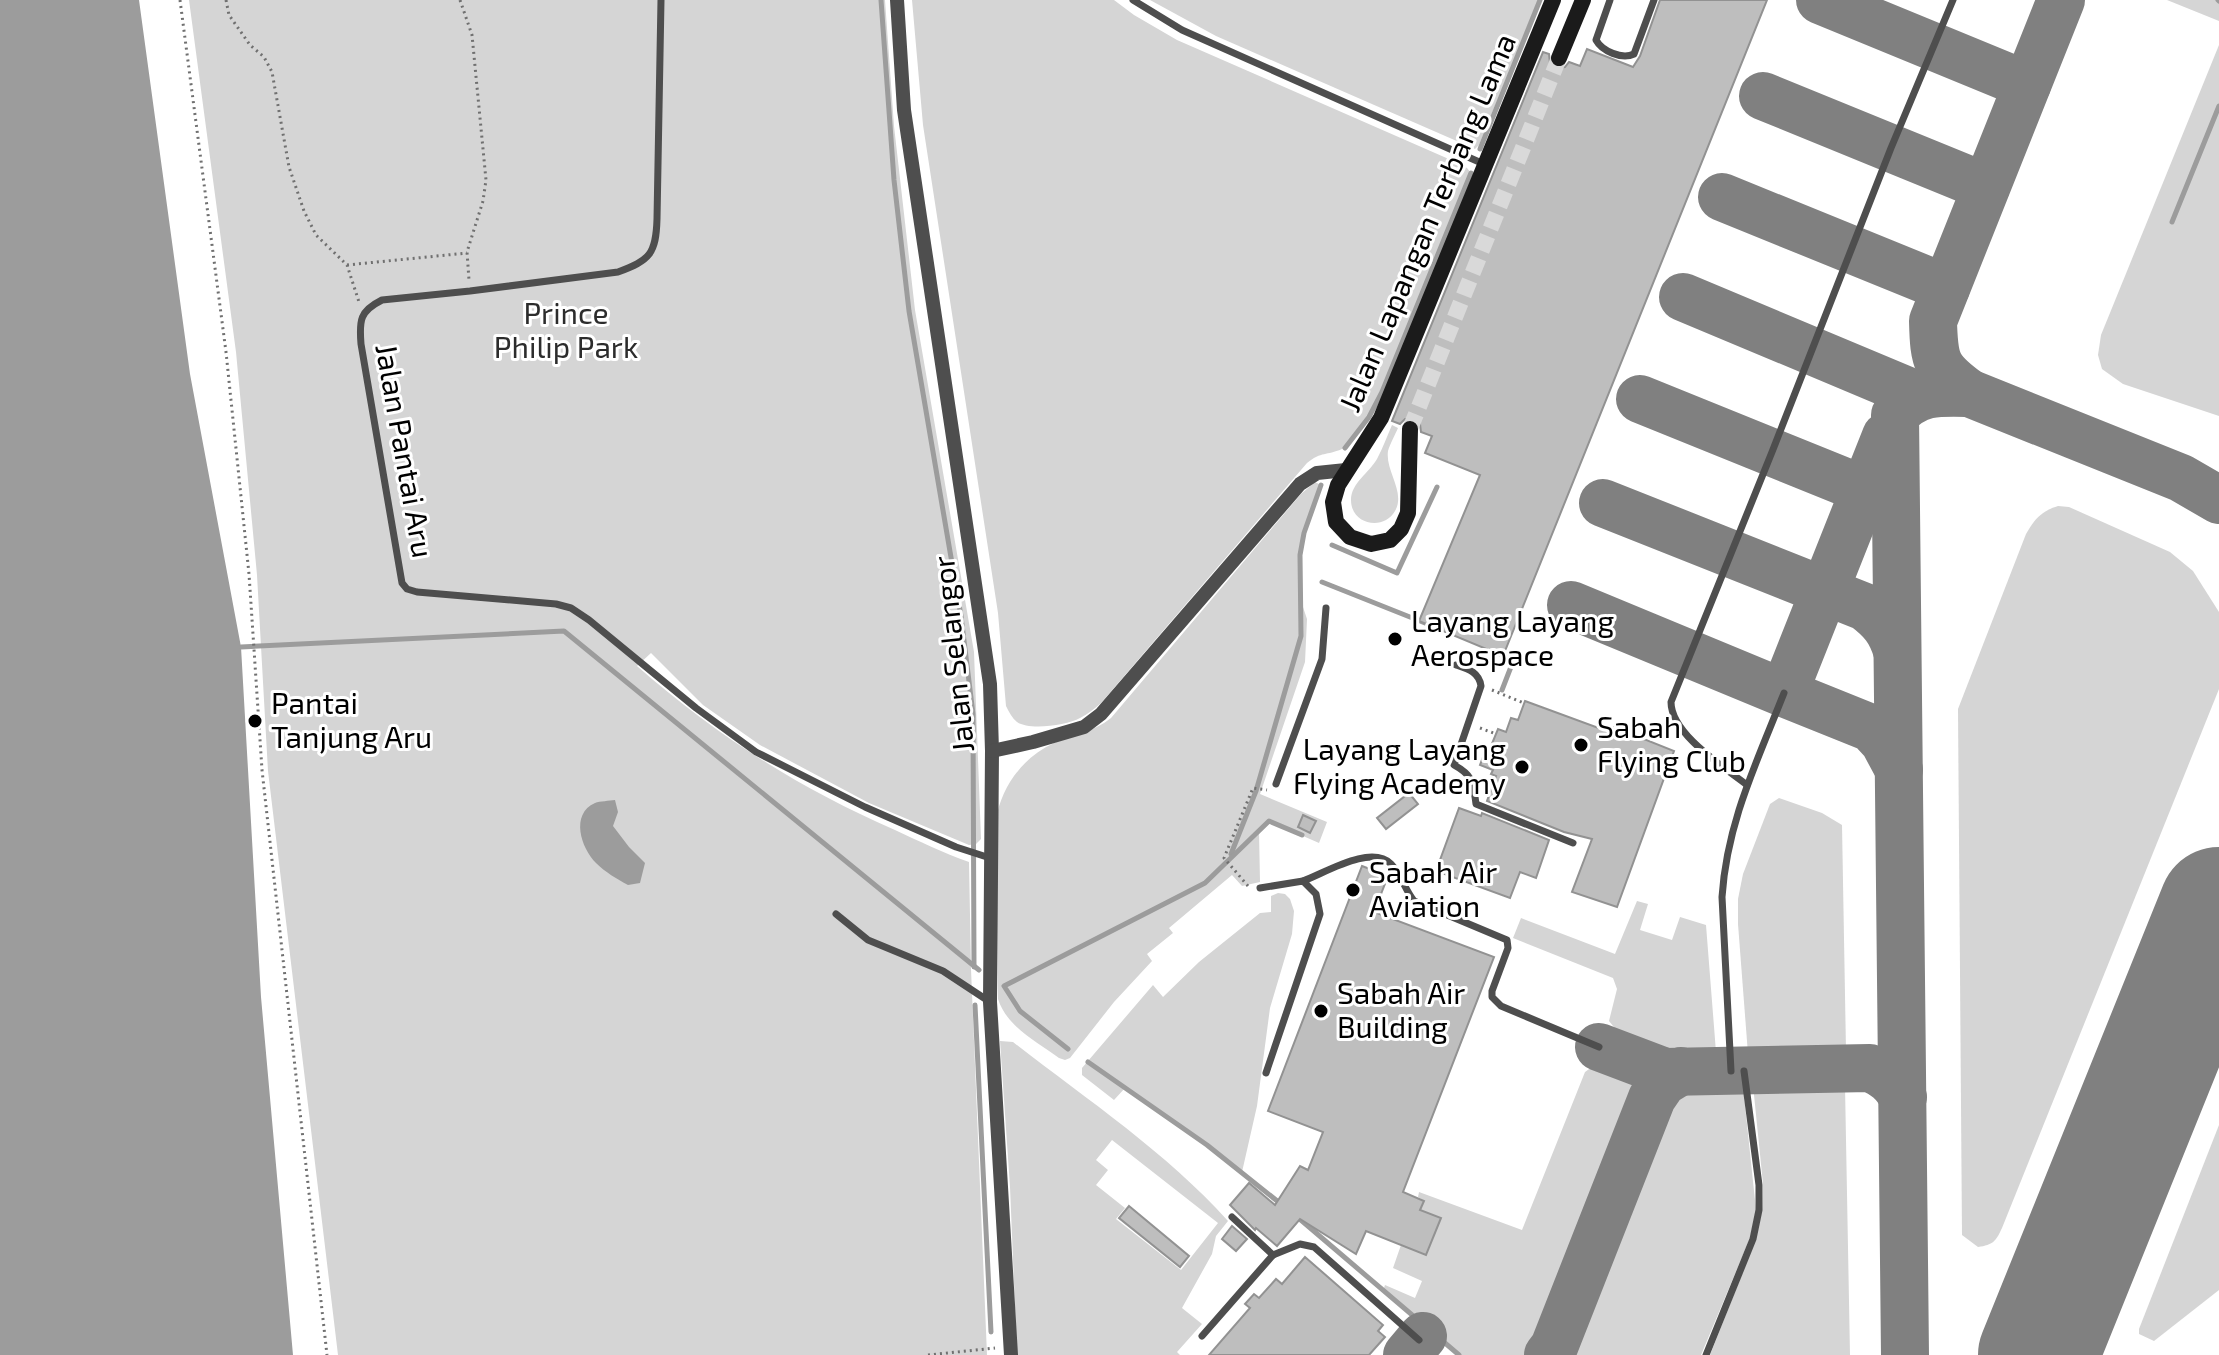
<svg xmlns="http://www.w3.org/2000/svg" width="2219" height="1355" font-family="'Exo 2',sans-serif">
	<rect width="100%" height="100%" fill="#fff"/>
	<g fill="#d5d5d5" fill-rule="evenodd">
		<path d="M189,0H885L894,126L915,310L974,652L981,839L976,844L969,845L869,803L760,745L703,705L651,653L637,666C717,736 797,787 895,830C919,841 943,853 969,862L971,969L987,1355H338L268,771L257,575L236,352Z"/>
		<path d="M912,0H1114L1134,15L1177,40L1451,160L1467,168L1471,173L1382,392C1374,407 1358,442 1342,449C1326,456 1322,451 1307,463L1101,703C1095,708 1088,714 1080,718C1067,725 1030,731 1017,722C1012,718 1009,712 1006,706L998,613L923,125Z"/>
		<polygon points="1150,0 1538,0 1479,145 1475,149 1216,36"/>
		<polygon points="2167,0 2219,0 2219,21"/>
		<polygon points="2219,45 2219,416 2123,384 2102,369 2098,355 2101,335"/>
		<path d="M1392,425L1398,428C1395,435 1390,444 1388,451C1385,471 1406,492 1395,511C1384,531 1351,525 1351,500C1351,483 1369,473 1377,459C1383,448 1387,436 1392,425Z"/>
		<path d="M1315,482L1321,485L1304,533L1300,555V598L1307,619L1305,662L1260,794L1327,822L1319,843L1269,821L1259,831L1260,882L1242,886L1232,875L1169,928L1173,933L1147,954L1152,961L1114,1002L1070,1058L1065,1060L1059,1058C1037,1042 1007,1027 998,999L996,819C1002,786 1023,757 1054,743C1074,734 1094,732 1111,718L1301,494Z"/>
		<path d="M2058,506L2069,507L2170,552L2193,571L2219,612V689L2002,1228C1996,1241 1993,1245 1978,1247L1962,1235L1958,709L2026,534C2034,520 2041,511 2058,506Z"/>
		<polygon points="1779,798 1822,813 1842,825 1846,1051 1827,1053 1748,1054 1738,924 1738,899 1743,874 1770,804"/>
		<polygon points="1278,893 1285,894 1290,899 1294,911 1292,934 1270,1008 1257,1106 1242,1172 1125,1088 1114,1100 1082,1075 1082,1068 1153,985 1163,997 1199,962 1260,913 1271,912 1271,896"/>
		<path d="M1637,901L1648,904L1640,930L1672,940L1680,917L1706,925L1716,1052C1679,1056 1633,1054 1609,1021L1617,989L1613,978L1513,938L1521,918L1615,954Z"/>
		<path d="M1000,1041L1013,1042C1086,1099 1166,1152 1228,1221L1216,1236L1212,1254L1182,1308L1202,1324L1177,1352L1180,1355H1017L1010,1187ZM1112,1140L1218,1223L1181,1270L1116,1219L1125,1208L1096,1185L1108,1170L1096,1160Z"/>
		<polygon points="1607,1065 1625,1069 1637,1076 1639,1087 1628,1119 1533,1352 1530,1355 1459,1355 1383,1291 1385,1285 1415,1298 1422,1281 1393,1268 1401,1245 1427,1254 1441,1218 1420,1210 1424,1201 1418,1197 1419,1192 1522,1230 1585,1072 1592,1067"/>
		<polygon points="1684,1085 1743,1086 1756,1210 1750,1238 1701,1355 1565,1355 1663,1104 1671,1092"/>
		<polygon points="1753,1085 1845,1086 1850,1355 1710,1355 1756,1239 1762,1210 1763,1184"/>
		<polygon points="2219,1125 2219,1290 2154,1341 2139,1334 2139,1329"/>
	</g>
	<g fill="#9c9c9c">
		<polygon points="0,0 139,0 190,374 241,647 261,997 293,1355 0,1355"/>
		<path d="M615,800L618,812L613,826L629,847L645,863L640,883L628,885C617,879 605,872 596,863C581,848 570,814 595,803C600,801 609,801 615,800Z"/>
	</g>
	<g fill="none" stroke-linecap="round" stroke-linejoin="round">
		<g stroke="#9c9c9c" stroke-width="5">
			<polyline points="881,0 894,180 909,311 961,616 973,714 974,967"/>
			<polyline points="2218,0 2219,1"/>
			<polyline points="1480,149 1540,0"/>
			<polyline points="2172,222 2219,106"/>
			<polyline points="1345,448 1369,417 1382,392 1471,173"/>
			<polyline points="1332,545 1397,573 1437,487"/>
			<polyline points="1322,582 1425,623"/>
			<polyline points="241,647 564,631 979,970"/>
			<polyline points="1497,653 1514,659 1502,690"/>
			<polyline points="1231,854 1256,791 1301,636 1300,555 1304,533 1321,485"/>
			<polyline points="975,1005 991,1332"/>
			<polyline points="1068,1049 1020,1011 1004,986 1205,883 1269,821 1302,835"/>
			<polyline points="1088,1062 1207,1145 1281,1204"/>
			<polyline points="1295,1215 1459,1355"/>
		</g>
		<g stroke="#808080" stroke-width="48">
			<polyline points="1820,0 2027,85"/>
			<path d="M2061,0L1933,321C1934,362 1936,369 1969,393L2181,478L2219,500"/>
			<polyline points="1763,96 1986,187"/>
			<polyline points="1722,197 1946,288"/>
			<polyline points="1683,297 1905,390"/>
			<polyline points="1640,399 1865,490 1884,506 1888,513"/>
			<path d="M1603,503L1865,607C1882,620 1891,630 1897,651"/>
			<polyline points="1571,605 1784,693 1886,436"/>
			<polyline points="1784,693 1871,728 1884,742 1899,770"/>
			<path d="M1599,1047L1665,1072L1870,1068C1886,1075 1894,1082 1903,1097"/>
			<polyline points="1407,1355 1423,1336"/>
			<polyline points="1548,1355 1554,1347 1652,1098 1663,1082 1681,1071"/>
			<path d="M1905,1355L1895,415C1917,391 1937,392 1969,393"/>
			<polyline points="2035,1355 2040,1352"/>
		</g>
		<polyline stroke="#808080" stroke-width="120" points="2038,1355 2219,907"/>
	</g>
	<g fill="#bebebe" stroke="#929292" stroke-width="2">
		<polygon points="1660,0 1767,0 1503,656 1419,621 1480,475 1425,453 1432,436 1421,432 1420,424 1416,420 1405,419 1400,424 1392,421 1543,52 1549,54 1550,64 1556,68 1565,67 1569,62 1580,66 1587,49 1633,67 1640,56"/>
		<polygon points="1525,701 1612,733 1614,727 1674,751 1617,907 1572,892 1592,839 1564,832 1487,801 1496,776 1491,774 1493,770 1480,765 1486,749 1489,751 1498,729 1506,732 1511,718 1518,720"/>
		<polygon points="1409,793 1418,804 1386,829 1377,818"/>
		<polygon points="1459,808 1481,816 1482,813 1549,840 1536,878 1520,872 1510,898 1436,871"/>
		<polygon points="1303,815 1316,821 1310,833 1298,827"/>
		<polygon points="1362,866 1388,876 1374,912 1494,957 1403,1192 1424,1201 1420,1210 1441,1218 1426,1255 1366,1231 1356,1254 1300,1219 1277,1246 1256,1228 1255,1230 1230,1205 1249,1183 1275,1205 1300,1166 1308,1170 1323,1132 1268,1111"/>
		<polygon points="1129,1206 1189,1256 1180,1267 1119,1218"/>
		<polygon points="1232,1226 1247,1239 1236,1251 1222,1239"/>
		<polygon points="1305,1257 1383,1325 1378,1331 1385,1337 1369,1355 1209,1355 1250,1308 1245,1304 1254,1294 1259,1298 1276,1279 1282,1284"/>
	</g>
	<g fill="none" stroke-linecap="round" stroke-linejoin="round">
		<polyline stroke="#d9d9d9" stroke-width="16" stroke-dasharray="16 8" stroke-linecap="butt" points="1410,429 1559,58"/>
		<g stroke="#707070" stroke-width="3" stroke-dasharray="2 4" stroke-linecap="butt">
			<polyline points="180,0 226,352 249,574 262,770 327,1355"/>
			<polyline points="226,0 229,15 250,45 264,57 272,72 289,167 304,211 316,235 347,265 359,302"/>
			<polyline points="460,0 472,35 486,180 483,201 467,252 469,280"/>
			<polyline points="347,265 467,253"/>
			<polyline points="1492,690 1524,703"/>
			<polyline points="1480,728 1496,734"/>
			<polyline points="1248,886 1224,858 1253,788 1267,790"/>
			<polyline points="928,1355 995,1348"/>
		</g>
		<g stroke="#4e4e4e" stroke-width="7">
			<path d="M661,0L657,219C656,254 650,260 618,272L470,291L382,300C360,311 359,320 361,344L402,583L407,589L417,592L556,604L571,608L589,620L696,708L756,752L865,807L956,847L990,858"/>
			<polyline points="1133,0 1182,30 1486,165"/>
			<path d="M1610,0L1596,40C1602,51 1622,60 1634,54L1654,0"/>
			<path d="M1456,665C1468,669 1479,672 1481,686L1454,765C1474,776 1473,783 1476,804L1573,843"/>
			<polyline points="1276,784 1322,659 1326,608"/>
			<path d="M1747,785C1724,767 1671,734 1671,702L1772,452L1891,148L1953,0"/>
			<path d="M1303,881C1325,873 1371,844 1391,864C1401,874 1405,890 1414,901L1507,940L1508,948L1492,991V997L1501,1006L1599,1047"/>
			<polyline points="1260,888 1303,881 1316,894 1320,914 1266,1073"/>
			<polyline points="836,914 868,940 943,971 990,1002"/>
			<path d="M1731,1071L1722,897C1727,822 1757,762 1784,693"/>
			<polyline points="1232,1217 1273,1255"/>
			<polyline points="1202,1336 1273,1255 1300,1244 1314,1247 1419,1340"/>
			<polyline points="1706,1355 1753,1239 1759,1210 1759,1185 1744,1071"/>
		</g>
		<g stroke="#4e4e4e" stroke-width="14">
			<polyline points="897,0 904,110 990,684 992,751 990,1002 1011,1355"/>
			<polyline points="992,751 1033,742 1084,727 1101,714 1300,484 1317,473 1346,470"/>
		</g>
		<g stroke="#1b1b1b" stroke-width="16">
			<polyline points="1559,58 1583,0"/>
			<polyline points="1410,429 1408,513 1401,529 1390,540 1371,544 1350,537 1336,522 1333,502 1338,485 1381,418 1553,0"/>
		</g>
	</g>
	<g fill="#000" stroke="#fff" stroke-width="3">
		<circle cx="1395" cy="639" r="8"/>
		<circle cx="255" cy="721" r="8"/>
		<circle cx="1581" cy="745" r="8"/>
		<circle cx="1522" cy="767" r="8"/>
		<circle cx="1353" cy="890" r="8"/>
		<circle cx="1321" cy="1011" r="8"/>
	</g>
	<g text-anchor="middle" stroke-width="6" stroke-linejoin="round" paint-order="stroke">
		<g font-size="30" fill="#000" stroke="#fff">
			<text transform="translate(1428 223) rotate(-67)" y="10">Jalan Lapangan Terbang Lama</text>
			<text transform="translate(404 451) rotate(80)" y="10">Jalan Pantai Aru</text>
			<text transform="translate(954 654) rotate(-96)" y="10">Jalan Selangor</text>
		</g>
		<g font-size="30" fill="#2c2c2c" stroke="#fff">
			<text x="566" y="324">Prince<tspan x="566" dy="34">Philip Park</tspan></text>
		</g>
		<g font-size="30" fill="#000" stroke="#fff" text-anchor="start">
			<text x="1411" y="632">Layang Layang<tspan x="1411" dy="34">Aerospace</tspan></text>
			<text x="271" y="714">Pantai<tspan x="271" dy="34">Tanjung Aru</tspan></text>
			<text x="1597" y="738">Sabah<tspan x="1597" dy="34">Flying Club</tspan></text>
			<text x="1506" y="760" text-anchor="end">Layang Layang<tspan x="1506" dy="34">Flying Academy</tspan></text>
			<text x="1369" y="883">Sabah Air<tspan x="1369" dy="34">Aviation</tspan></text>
			<text x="1337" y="1004">Sabah Air<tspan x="1337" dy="34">Building</tspan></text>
		</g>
	</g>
</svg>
